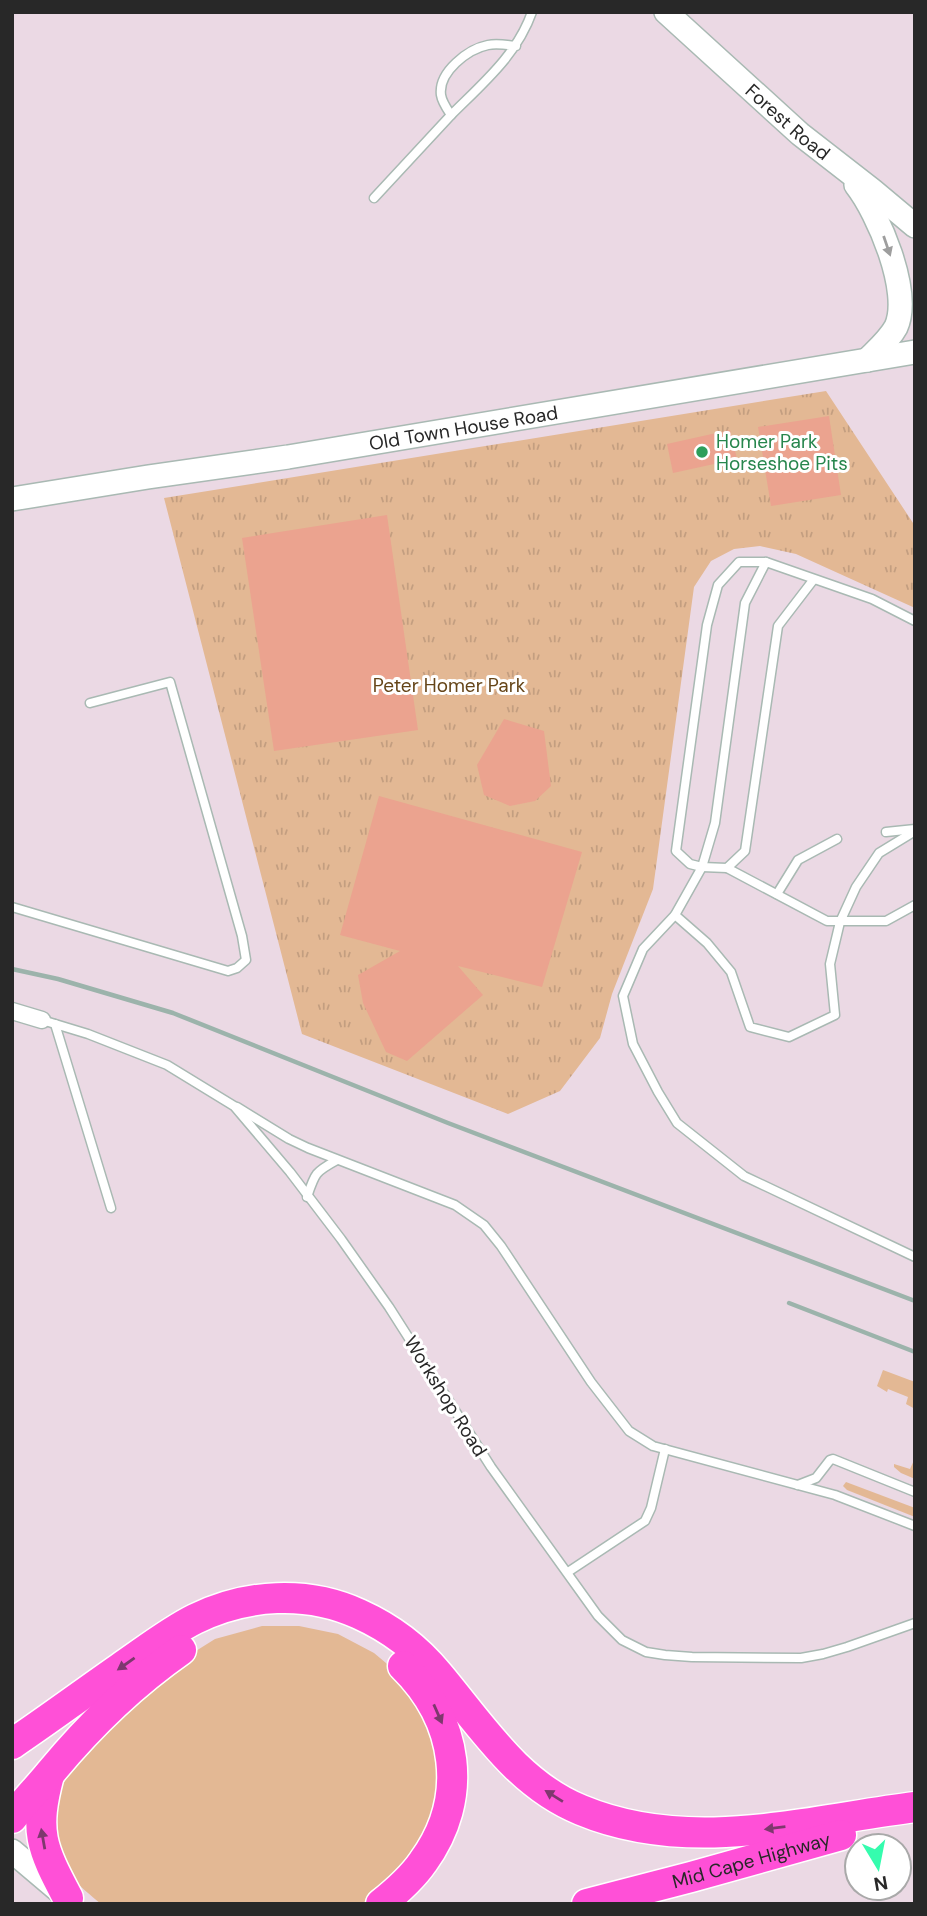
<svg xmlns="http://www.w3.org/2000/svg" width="927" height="1916" font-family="'DM Sans',sans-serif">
	<defs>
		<pattern id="park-tufts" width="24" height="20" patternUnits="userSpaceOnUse" patternTransform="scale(1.75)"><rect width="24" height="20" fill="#e3b894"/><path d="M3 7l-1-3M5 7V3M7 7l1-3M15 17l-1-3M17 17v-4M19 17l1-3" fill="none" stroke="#c39e80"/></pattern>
	</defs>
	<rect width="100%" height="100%" fill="#ebd9e4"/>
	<g fill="#e3b894">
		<polygon points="883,1370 915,1382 915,1409 906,1404 908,1397 888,1389 887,1392 877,1386"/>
		<polygon points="915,1458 915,1479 901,1473 894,1467 894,1464 910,1469"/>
		<polygon points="846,1482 915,1508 915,1517 847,1490 843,1486"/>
		<path d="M262,1626H299L338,1634L374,1653L404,1678L442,1755L431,1834L373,1899L366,1904H101C81,1887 55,1867 53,1840C51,1820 55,1799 56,1780L164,1671L215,1639Z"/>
	</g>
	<polygon fill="url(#park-tufts)" points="826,391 915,526 915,608 796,554 760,546 734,549 711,561 694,587 653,889 612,994 600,1038 560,1091 508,1114 302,1034 164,498"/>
	<g fill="#eba38f">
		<polygon points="829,416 841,495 771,506 758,427"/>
		<polygon points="730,430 737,459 673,473 667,444"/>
		<polygon points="387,515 418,730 274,751 242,538"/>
		<polygon points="504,719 544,731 551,786 535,801 510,806 484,795 477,765"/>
		<polygon points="379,796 582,852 542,987 458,966 483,995 407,1061 386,1052 363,1003 358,975 400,951 340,935"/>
	</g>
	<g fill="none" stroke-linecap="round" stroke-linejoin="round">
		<g stroke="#a9b9b3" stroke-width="11">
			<g id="lane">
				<path d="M516,46C507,45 497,43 488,45C468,49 438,72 441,95C442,102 447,109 451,115C482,84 517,55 532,12"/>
				<polyline points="374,198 451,115"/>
				<polyline points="766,562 745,603 715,823 702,867 675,915 643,949 623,996 633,1044 658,1092 677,1123 744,1176 915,1257"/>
				<polyline points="814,579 778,626 745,851 727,868 702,867 690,864 676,851 707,625 718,585 739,562 766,562 872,599 915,621"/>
				<polyline points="886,832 915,829"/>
				<polyline points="727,868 827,921 886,921 915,905"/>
				<polyline points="777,894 798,860 837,839"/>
				<polyline points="12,907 228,971 237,968 246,960 242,936 170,682 90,703"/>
				<polyline points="675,915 707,943 731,972 750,1027 789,1037 835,1015 830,964 840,922 856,887 879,853 915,831"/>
				<polyline points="42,1020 88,1034 167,1065 234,1106 290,1172 341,1239 389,1307 491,1467 598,1616 622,1640 646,1652 665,1655 692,1657 801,1658 823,1654 847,1647 915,1623"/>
				<polyline points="55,1024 111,1208"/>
				<polyline points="237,1107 289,1139 308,1148 455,1205 484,1225 501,1246 591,1382 629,1431 653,1446 835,1495 915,1526"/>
				<path d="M307,1197C315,1173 315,1172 337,1160"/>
				<polyline points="798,1485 816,1478 830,1460 833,1459 915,1492"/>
				<polyline points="568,1572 645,1521 651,1508 665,1449"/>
			</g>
		</g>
		<g stroke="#a9b9b3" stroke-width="19">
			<polyline id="street" points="12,1011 42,1020"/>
		</g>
		<g stroke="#a9b9b3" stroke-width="26">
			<g id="secondary">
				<path id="s1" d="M666,12L800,134L872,190L915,226"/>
				<path d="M856,185C878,213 912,292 896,327C889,340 877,350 867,360"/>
				<path id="s2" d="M12,499L148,477L288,457L915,352"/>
				<polyline points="12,1851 64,1895"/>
			</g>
		</g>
		<g stroke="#fff" stroke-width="33">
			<g id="highway">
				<path d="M12,1744C49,1719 84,1693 120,1668C145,1651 169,1632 195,1619C246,1594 307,1590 359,1614C390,1628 416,1647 438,1674C481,1725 517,1784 581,1810C689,1855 805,1821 915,1807"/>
				<path d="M49,1775C34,1832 41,1847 68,1898"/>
				<path d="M12,1818C24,1802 38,1788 51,1772C89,1726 131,1685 181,1650"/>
				<path d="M381,1904C396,1892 412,1878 423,1862C470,1798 458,1720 403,1666"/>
				<path id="s3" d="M587,1904L691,1877L841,1835"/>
			</g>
		</g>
		<use href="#lane" stroke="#fff" stroke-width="8"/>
		<use href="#street" stroke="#fff" stroke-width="16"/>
		<use href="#secondary" stroke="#fff" stroke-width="23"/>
		<use href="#highway" stroke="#ff50d7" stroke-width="30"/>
		<g stroke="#9cb3ab" stroke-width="4.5">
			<polyline points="12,969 58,979 173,1013 448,1123 915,1301"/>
			<polyline points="789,1303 915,1352"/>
		</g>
	</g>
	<defs><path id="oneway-solid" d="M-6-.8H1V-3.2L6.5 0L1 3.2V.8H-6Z" transform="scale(1.75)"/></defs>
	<use fill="#9e9e9e" href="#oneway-solid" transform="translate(887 246) rotate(71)"/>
	<g fill="#7e386e">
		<use href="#oneway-solid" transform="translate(126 1664) rotate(145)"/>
		<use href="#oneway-solid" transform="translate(438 1714) rotate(66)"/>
		<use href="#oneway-solid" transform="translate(554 1796) rotate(-148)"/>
		<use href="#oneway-solid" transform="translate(775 1828) rotate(173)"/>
		<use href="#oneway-solid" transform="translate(43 1839) rotate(-100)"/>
	</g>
	<circle fill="#2e9e5b" stroke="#fff" stroke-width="2.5" cx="702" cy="452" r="7"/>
	<g text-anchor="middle" stroke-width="6" stroke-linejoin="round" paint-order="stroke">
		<g font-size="19" fill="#282828" stroke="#fff">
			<text dy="7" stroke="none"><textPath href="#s1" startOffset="164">Forest Road</textPath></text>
			<text dy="7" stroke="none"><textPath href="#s2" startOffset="457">Old Town House Road</textPath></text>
			<text transform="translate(446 1396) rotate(58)" y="7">Workshop Road</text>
			<text dy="7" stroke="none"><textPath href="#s3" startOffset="170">Mid Cape Highway</textPath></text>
		</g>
		<g font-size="19" fill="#27864d" stroke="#fff" text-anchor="start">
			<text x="716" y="448">Homer Park<tspan x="716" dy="22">Horseshoe Pits</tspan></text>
		</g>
		<g font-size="19" fill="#654518" stroke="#fff">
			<text x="449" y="692">Peter Homer Park</text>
		</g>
	</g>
	<rect width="927" height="1916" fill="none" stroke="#282828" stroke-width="28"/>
	<g transform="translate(878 1867) rotate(170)"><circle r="33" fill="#ffffff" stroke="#a9a9a9" stroke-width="2"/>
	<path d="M0-5L12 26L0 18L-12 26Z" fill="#35fcae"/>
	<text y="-10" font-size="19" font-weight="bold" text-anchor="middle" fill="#282828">N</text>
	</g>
</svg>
